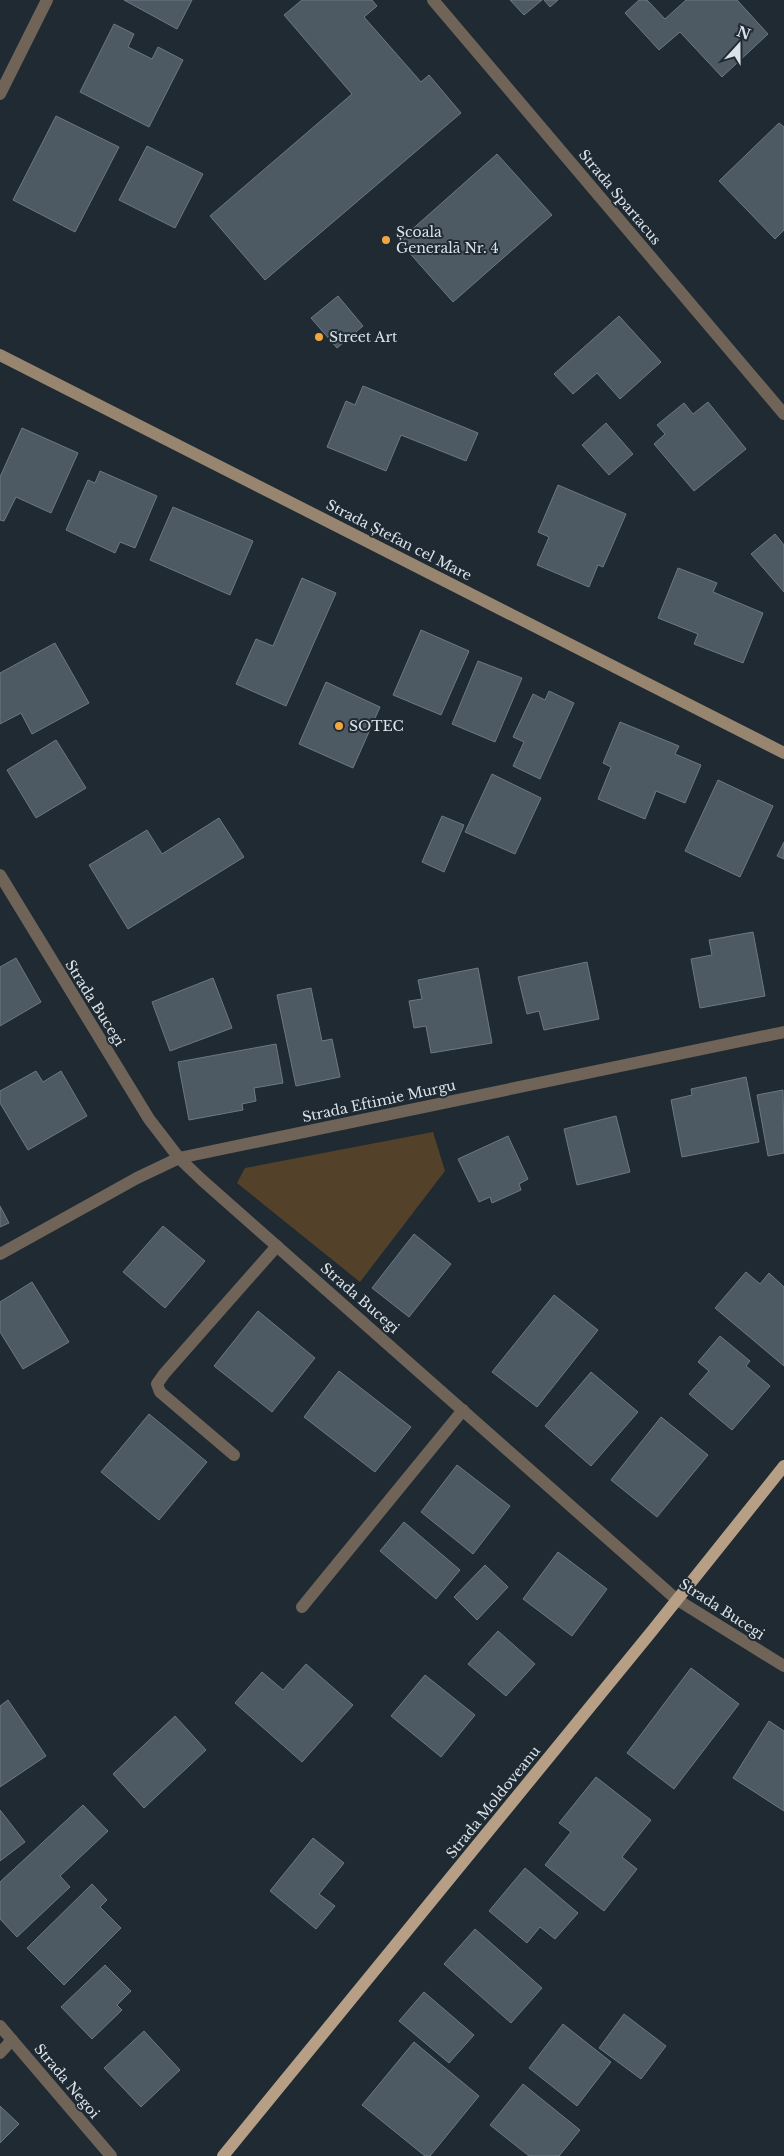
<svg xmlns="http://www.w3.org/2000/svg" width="784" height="2156" font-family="'Libre Baskerville',serif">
	<rect width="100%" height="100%" fill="#1f2a33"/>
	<polygon fill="#54412a" points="433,1132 445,1171 360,1282 237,1183 245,1168"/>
	<g fill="#4d5963" stroke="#6c7984">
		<polygon points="124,0 192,0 177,29"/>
		<polygon points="302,0 372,0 377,6 364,17 421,82 429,75 461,113 265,280 210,216 352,94 284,15"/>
		<polygon points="510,0 542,0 524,15"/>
		<polygon points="544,0 558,0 550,7"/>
		<polygon points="639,0 647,0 665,19 686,0 737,0 768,34 722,77 680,32 659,50 625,13"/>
		<polygon points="114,24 134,34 128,47 152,59 158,47 183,60 149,127 80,92"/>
		<polygon points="56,116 119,147 75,232 13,200"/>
		<polygon points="779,123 784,127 784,230 775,239 719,181"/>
		<polygon points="147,146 203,174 175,228 119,200"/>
		<polygon points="497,154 552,215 453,302 399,241"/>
		<polygon points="338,296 363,326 337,348 311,318"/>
		<polygon points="619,316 661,362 620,399 597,373 573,394 554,374"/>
		<polygon points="363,386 478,433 466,461 401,435 386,471 327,447 346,401 355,405"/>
		<polygon points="708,402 746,449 694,491 654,444 665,434 657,425 684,403 693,414"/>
		<polygon points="606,423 633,454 609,475 582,445"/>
		<polygon points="22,428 78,453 51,513 16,497 4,521 0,520 0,477"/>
		<polygon points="100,471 157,496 135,548 120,542 115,553 66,530 88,480 95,483"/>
		<polygon points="558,485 626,514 603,567 598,565 589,587 537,565 549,537 538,532"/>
		<polygon points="173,507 253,541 230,595 150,560"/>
		<polygon points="775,534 784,545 784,592 751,554"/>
		<polygon points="678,568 717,583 713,592 763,613 743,663 694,644 698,634 658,618"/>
		<polygon points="302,578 336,593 286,706 236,684 256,639 273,646"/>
		<polygon points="421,630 469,651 441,715 393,695"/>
		<polygon points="55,643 89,703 32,734 21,713 0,724 0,673"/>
		<polygon points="478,661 522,678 495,742 452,724"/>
		<polygon points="326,682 380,707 353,768 299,744"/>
		<polygon points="549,691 574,703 540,779 513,766 524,742 513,737 533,694 545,700"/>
		<polygon points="620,722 679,746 675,754 701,765 685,803 656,791 645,819 598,799 611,767 603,763"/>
		<polygon points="56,740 86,788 36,818 7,770"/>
		<polygon points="492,774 541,798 515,854 465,832"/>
		<polygon points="718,780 773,806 740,877 685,851"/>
		<polygon points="442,816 464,825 444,872 422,862"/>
		<polygon points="219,818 244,857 128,929 89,865 147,830 162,854"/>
		<polygon points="784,842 784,859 777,856"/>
		<polygon points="753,932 765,996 700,1008 691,959 712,955 709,940"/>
		<polygon points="16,958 41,1002 0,1026 0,967"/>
		<polygon points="587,962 599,1019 544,1030 539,1011 527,1014 518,977"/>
		<polygon points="478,968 492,1043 431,1053 426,1026 414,1028 409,1001 422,999 418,980"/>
		<polygon points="213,978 232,1028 170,1051 152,1002"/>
		<polygon points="311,988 322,1041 332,1039 340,1077 296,1086 277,995"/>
		<polygon points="276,1044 283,1083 254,1088 256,1101 242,1104 243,1110 189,1120 178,1062"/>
		<polygon points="36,1071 43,1082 61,1071 87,1116 28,1150 0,1103 0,1091"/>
		<polygon points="746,1077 759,1142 682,1157 671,1100 692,1095 691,1089"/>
		<polygon points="783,1090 784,1153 768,1156 757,1095"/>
		<polygon points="616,1116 630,1172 577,1185 564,1129"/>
		<polygon points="508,1136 528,1179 519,1184 521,1190 492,1203 490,1197 479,1202 458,1159"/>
		<polygon points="0,1206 9,1223 0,1227"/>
		<polygon points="163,1226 205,1261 165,1308 123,1272"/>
		<polygon points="414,1234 451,1264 409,1317 372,1288"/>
		<polygon points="746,1272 760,1284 769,1273 784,1287 784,1366 715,1308"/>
		<polygon points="32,1282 69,1342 23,1369 0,1332 0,1302"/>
		<polygon points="554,1295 598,1330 537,1407 492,1372"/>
		<polygon points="258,1311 315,1358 272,1412 214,1366"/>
		<polygon points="720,1336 750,1361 746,1366 770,1386 732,1430 689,1394 709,1371 698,1362"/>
		<polygon points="339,1371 411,1427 375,1472 304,1417"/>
		<polygon points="591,1372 638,1412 591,1466 545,1426"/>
		<polygon points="149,1414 207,1462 159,1520 101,1472"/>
		<polygon points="661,1417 708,1455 657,1517 611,1480"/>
		<polygon points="457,1465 510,1506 473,1554 421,1512"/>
		<polygon points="404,1522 460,1570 436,1599 380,1551"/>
		<polygon points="558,1552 607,1589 572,1636 523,1599"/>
		<polygon points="485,1565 508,1587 477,1620 454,1597"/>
		<polygon points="498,1631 535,1664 506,1696 468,1664"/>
		<polygon points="306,1664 353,1705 302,1762 235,1703 262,1672 283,1690"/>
		<polygon points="691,1668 739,1704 674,1789 627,1753"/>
		<polygon points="425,1675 475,1715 441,1757 391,1716"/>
		<polygon points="8,1700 46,1756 0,1787 0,1706"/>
		<polygon points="175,1716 206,1750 144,1808 113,1774"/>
		<polygon points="769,1721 784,1731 784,1811 733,1778"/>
		<polygon points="596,1777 651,1820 622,1857 637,1869 604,1911 545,1865 571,1832 559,1823"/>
		<polygon points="83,1805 108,1831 60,1876 70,1887 17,1937 0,1919 0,1882"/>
		<polygon points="0,1810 25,1842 0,1861"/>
		<polygon points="313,1838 344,1863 319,1894 335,1906 316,1929 270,1891"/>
		<polygon points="525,1868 578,1913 555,1939 540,1927 527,1943 489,1911"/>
		<polygon points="92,1884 107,1900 100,1907 121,1928 64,1985 27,1948"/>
		<polygon points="475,1929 542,1988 511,2023 444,1964"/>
		<polygon points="105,1965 131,1991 117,2005 122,2010 92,2039 61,2007"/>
		<polygon points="424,1992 474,2035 449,2063 399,2021"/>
		<polygon points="624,2014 666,2046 641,2079 599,2048"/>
		<polygon points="563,2024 611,2062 577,2106 529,2068"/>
		<polygon points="144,2031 180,2070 141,2107 104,2068"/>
		<polygon points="414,2042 479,2096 430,2156 425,2156 362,2105"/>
		<polygon points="523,2084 580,2130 559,2156 529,2156 490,2125"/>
		<polygon points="0,2106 19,2124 0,2143"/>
	</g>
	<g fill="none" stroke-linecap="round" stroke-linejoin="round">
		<g stroke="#6f6457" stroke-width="12">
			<polyline points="433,0 784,414"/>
			<polyline points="0,94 47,0"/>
			<polyline points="0,875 149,1119 179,1158 202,1180 676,1599 784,1666"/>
			<polyline points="0,1254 137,1178 179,1158 784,1032"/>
			<polyline points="234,1455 160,1392 157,1384 164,1374 277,1246"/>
			<polyline points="302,1607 463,1410"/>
			<polyline points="0,2026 111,2156"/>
			<polyline points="0,2053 12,2040"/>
		</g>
		<polyline stroke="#978570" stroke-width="12" points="0,355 784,753"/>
		<polyline stroke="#b69f84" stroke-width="12" points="223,2156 652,1631 784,1466"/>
	</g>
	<g fill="#f1a640" stroke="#1f2a33" stroke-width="2">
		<circle cx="386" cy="240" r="5"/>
		<circle cx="319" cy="337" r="5"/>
		<circle cx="339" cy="726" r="5"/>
	</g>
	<g text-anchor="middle" stroke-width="4" stroke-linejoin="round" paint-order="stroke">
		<g font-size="14" fill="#dbe2e8" stroke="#1f2a33">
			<text transform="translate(620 197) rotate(50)" y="5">Strada Spartacus</text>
			<text transform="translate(399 540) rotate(27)" y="5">Strada Ștefan cel Mare</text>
			<text transform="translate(95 1003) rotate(58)" y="5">Strada Bucegi</text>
			<text transform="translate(379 1101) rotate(-12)" y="5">Strada Eftimie Murgu</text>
			<text transform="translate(360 1298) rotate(41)" y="5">Strada Bucegi</text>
			<text transform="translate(722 1609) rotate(33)" y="5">Strada Bucegi</text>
			<text transform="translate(493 1802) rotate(-51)" y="5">Strada Moldoveanu</text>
			<text transform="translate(67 2081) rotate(50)" y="5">Strada Negoi</text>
		</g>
		<g font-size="14" fill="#dbe2e8" stroke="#1f2a33" text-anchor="start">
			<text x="396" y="237">Școala<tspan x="396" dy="16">Generală Nr. 4</tspan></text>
			<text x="329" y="342">Street Art</text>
			<text x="349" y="731">SOTEC</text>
		</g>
	</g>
	<g transform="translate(739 45) rotate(21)" stroke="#1f2a33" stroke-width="4" paint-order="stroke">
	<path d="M0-4L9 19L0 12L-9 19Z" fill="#dbe2e8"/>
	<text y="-8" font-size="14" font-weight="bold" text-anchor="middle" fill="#dbe2e8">N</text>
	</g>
</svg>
